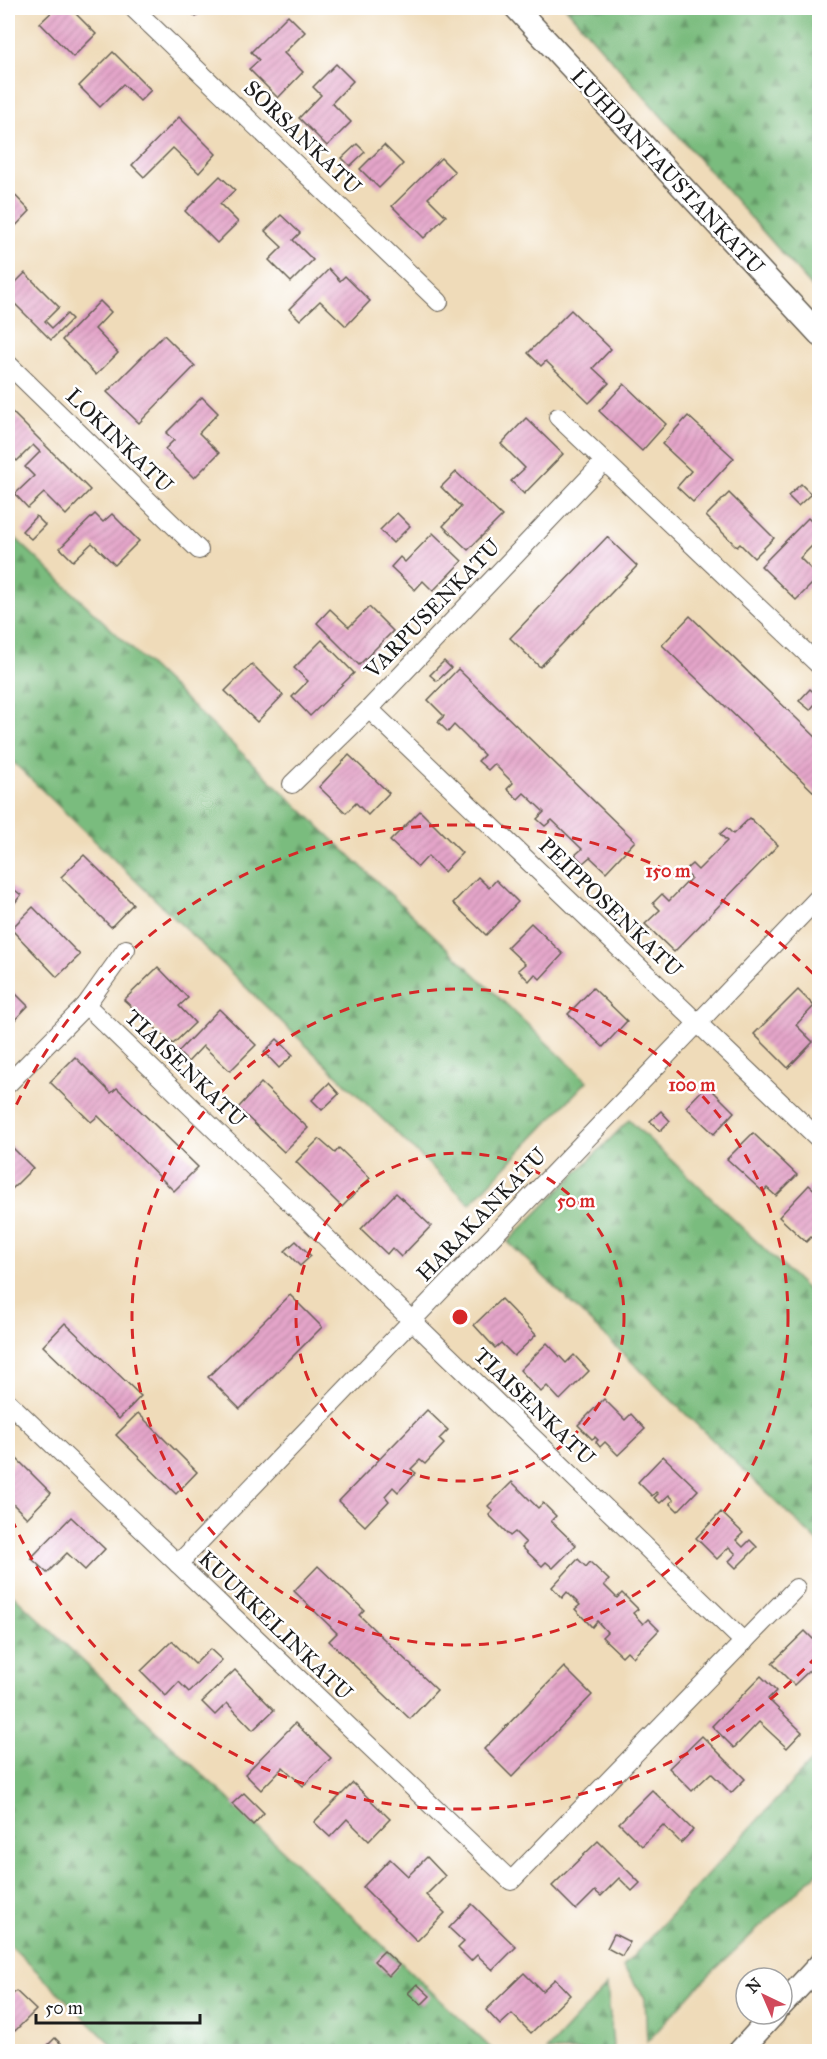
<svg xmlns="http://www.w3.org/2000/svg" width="827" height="2059" font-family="'IM FELL Great Primer',serif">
	<defs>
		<pattern id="forest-firs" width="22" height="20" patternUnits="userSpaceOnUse" patternTransform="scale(1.5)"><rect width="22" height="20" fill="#7abc7e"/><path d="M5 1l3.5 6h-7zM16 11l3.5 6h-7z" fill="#639866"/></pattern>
		<pattern id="building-hatch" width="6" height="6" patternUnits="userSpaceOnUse" patternTransform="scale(1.5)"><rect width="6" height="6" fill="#e4a5c9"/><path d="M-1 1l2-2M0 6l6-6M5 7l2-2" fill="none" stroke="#c38dac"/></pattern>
	</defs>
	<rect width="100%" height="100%" fill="#fff"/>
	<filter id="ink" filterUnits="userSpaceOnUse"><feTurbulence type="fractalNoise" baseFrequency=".0167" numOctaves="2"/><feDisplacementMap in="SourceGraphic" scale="12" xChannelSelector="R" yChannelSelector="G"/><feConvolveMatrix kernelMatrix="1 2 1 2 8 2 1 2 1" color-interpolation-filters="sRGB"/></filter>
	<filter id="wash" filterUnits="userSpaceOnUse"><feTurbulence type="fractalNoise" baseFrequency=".008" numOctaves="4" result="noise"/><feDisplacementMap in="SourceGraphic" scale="24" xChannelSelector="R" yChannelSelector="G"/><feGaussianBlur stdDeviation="1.35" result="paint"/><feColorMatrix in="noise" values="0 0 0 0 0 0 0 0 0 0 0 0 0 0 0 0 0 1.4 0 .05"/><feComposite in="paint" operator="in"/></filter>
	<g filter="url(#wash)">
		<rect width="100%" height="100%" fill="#efdbb9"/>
		<g fill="url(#forest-firs)" stroke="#4b6c4d" stroke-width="1.5">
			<polygon points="566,8 819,8 819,295"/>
			<polygon points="8,531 587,1081 470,1204 8,757"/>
			<polygon points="629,1120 819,1301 819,1543 508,1242"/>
			<polygon points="8,1590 494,2051 118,2051 8,1943"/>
			<polygon points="819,1753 819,1871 707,1977 647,2042 645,1998 623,1967"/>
			<polygon points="607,1985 613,2046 609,2051 546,2051"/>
		</g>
		<g id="blocks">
			<g fill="url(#building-hatch)">
				<polygon points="56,8 70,8 96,34 73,57 40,23"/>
				<polygon points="186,8 206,8 196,17"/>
				<polygon points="288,15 305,32 284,53 303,72 278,98 249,69 259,60 251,52"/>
				<polygon points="113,52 151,90 140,101 123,84 100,107 79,86"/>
				<polygon points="336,64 353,81 332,103 351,122 327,146 299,118 321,95 313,87"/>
				<polygon points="179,117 216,154 199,173 173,148 144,177 132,165"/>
				<polygon points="357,144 365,152 350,166 342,158"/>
				<polygon points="384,145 403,164 379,188 360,169"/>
				<polygon points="441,158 455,172 428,198 446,216 424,238 392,206"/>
				<polygon points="220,176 235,190 220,204 238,222 217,243 185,211"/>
				<polygon points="8,188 30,211 8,234"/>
				<polygon points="281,215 300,233 293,240 313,260 291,282 269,260 282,247 265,231"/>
				<polygon points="329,269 340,281 345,276 370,301 346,326 320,301 300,320 289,309"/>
				<polygon points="25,273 59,307 45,321 52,328 67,314 72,319 51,340 8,297 8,290"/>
				<polygon points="100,301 111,312 95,329 118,353 96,375 62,340"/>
				<polygon points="571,310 611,349 593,368 609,383 589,403 546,361 541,366 528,353"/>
				<polygon points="164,335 195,366 139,423 107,392"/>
				<polygon points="624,384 666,424 642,451 599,411"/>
				<polygon points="202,397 218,413 199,433 219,453 194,478 165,449 174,440 166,433"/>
				<polygon points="8,408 90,490 66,515 44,493 28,508 15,494 34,476 25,467 40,452 33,445 17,461 8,452"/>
				<polygon points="688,416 734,458 693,502 677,487 691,471 662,444"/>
				<polygon points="526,418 563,454 524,494 511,481 525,468 501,444"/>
				<polygon points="456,472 502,516 468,550 443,526 461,507 441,487"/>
				<polygon points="801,484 811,494 798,506 788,496"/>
				<polygon points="729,493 774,538 754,558 740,544 737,547 706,516"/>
				<polygon points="397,513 410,526 393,543 380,530"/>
				<polygon points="95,514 103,522 112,514 139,541 115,565 92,543 73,561 60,548"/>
				<polygon points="36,516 45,525 31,539 22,531"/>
				<polygon points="808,518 820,530 820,538 800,558 819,577 796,600 761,566"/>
				<polygon points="433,533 462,561 433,591 423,581 415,590 391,567 400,557 405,562"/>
				<polygon points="607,537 637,566 540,667 510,638"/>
				<polygon points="369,607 393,631 359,665 317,623 330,609 349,627"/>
				<polygon points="690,616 820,741 820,798 662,645"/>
				<polygon points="322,640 354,673 310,716 292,697 308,681 294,668"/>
				<polygon points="444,661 451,668 437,681 430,675"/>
				<polygon points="252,664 283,695 257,722 225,691"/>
				<polygon points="458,669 635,841 606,872 590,857 583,863 575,855 582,849 552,820 545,826 537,819 544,812 524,793 518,799 507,789 513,783 494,764 488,770 478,761 484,755 454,725 448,732 438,722 444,716 428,700"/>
				<polygon points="810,689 820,698 810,710 799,701"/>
				<polygon points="349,755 389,793 368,815 356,803 346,813 319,787"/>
				<polygon points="420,811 462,853 444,872 428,856 418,867 390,841"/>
				<polygon points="750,818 778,845 674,952 645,924 660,910 653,903 662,894 669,901 691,878 684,871 692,864 698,870 727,841 720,834 727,828 733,834"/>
				<polygon points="84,855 133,904 111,927 61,877"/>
				<polygon points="478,877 489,888 496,880 518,902 486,935 453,903"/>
				<polygon points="10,886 21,895 9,910 8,889"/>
				<polygon points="33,907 80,955 57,977 11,929"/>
				<polygon points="531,923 563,954 540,979 535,974 529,981 518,970 525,964 507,947"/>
				<polygon points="158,967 188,998 179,1006 195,1023 173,1044 124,1000"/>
				<polygon points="8,986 28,1006 8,1027"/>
				<polygon points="593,988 627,1021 603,1047 568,1014"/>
				<polygon points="798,990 814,1006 796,1025 813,1042 788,1068 754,1034"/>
				<polygon points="219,1009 256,1045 230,1071 203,1046 188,1062 178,1052"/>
				<polygon points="277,1039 293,1055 279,1068 264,1052"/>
				<polygon points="75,1057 111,1093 117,1088 198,1167 174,1191 98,1116 91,1122 50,1082"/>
				<polygon points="261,1083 308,1128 284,1152 238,1108"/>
				<polygon points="329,1083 339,1094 322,1110 312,1100"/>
				<polygon points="707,1085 734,1112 714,1134 686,1107"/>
				<polygon points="661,1111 670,1121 660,1131 650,1121"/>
				<polygon points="753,1133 797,1175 776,1196 767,1188 763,1192 727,1159"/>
				<polygon points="319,1139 335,1153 339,1148 370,1178 342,1207 296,1162"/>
				<polygon points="11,1146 33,1168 8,1193 8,1150"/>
				<polygon points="809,1185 820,1195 820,1245 811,1237 806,1242 779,1217"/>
				<polygon points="396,1193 431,1226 401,1257 392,1248 387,1254 361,1229"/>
				<polygon points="296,1241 311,1256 300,1266 285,1251"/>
				<polygon points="290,1295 322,1327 240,1409 208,1377"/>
				<polygon points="501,1299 536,1335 514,1356 501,1343 495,1348 474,1325"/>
				<polygon points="65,1323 141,1396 119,1419 43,1346"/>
				<polygon points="547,1343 566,1363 574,1355 589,1371 560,1400 547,1386 541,1392 520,1370"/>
				<polygon points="604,1399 625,1420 631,1414 645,1429 618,1455 605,1442 600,1447 596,1442 598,1440 595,1437 592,1439 578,1425"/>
				<polygon points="427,1410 448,1430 439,1439 444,1444 425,1464 420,1460 411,1469 416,1473 398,1492 393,1487 385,1496 389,1501 365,1526 339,1501"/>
				<polygon points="138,1413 197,1472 176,1494 116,1435"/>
				<polygon points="663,1456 698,1490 678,1511 670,1503 674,1500 669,1495 660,1503 654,1498 658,1494 656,1492 652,1496 638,1482"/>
				<polygon points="17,1459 51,1493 27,1518 11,1502 8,1506 8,1469"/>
				<polygon points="512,1482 538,1508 543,1503 556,1516 551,1521 576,1545 553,1568 546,1562 542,1566 522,1547 526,1543 515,1532 510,1536 489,1515 493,1511 488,1506"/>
				<polygon points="721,1512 743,1533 736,1540 743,1547 750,1540 757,1547 736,1568 729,1561 736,1554 729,1547 717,1559 696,1538"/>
				<polygon points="71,1517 105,1549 85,1570 67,1553 47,1573 31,1558"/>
				<polygon points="578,1559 586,1567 590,1562 609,1580 604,1585 617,1598 622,1593 638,1609 633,1613 643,1624 648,1619 659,1630 633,1657 627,1651 622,1656 602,1637 607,1632 597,1621 592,1627 575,1609 580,1605 567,1592 562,1598 552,1587"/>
				<polygon points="318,1566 364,1610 359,1615 437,1690 410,1719 329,1641 337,1633 294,1591"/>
				<polygon points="805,1631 820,1646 820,1675 812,1668 794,1685 772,1663"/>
				<polygon points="172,1641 195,1664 210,1649 222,1660 189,1692 179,1682 166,1696 141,1671"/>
				<polygon points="564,1667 592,1695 512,1777 484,1749"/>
				<polygon points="235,1670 274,1710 253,1730 227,1703 215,1715 202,1702"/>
				<polygon points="761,1676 776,1691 768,1699 802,1732 787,1748 759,1722 734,1748 712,1726"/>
				<polygon points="295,1723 331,1758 303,1786 283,1767 261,1790 245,1774"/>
				<polygon points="702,1736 745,1779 731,1793 711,1773 692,1791 669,1768"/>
				<polygon points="353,1783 390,1819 369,1841 347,1819 330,1837 314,1822"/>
				<polygon points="652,1790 693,1830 681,1843 663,1825 642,1846 619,1823"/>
				<polygon points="244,1793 264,1813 253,1825 232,1804"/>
				<polygon points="598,1841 640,1883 632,1891 619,1878 601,1896 595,1891 576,1910 552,1886"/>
				<polygon points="427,1857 445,1876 426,1895 445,1913 417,1941 363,1887 390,1859 408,1876"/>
				<polygon points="472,1904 516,1947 493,1970 477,1955 471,1961 458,1948 464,1942 449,1928"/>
				<polygon points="614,1934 630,1942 622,1956 607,1948"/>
				<polygon points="384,1951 399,1965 389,1976 374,1961"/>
				<polygon points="524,1973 542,1991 555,1979 570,1995 531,2033 512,2014 500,2025 486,2010"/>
				<polygon points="417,1984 430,1996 421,2005 408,1993"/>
				<polygon points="16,1991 36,2010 15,2031 8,2023 8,1996 9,1998"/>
				<polygon points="55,2038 69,2052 41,2052"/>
			</g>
		</g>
	</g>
	<g filter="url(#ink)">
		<use href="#blocks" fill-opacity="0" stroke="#665f53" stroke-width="1.5"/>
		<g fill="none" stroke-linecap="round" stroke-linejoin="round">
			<g stroke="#665f53" stroke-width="20">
				<g id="minor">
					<polyline points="133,8 439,302"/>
					<polyline points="8,364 199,550"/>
					<polyline points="558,417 820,666"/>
					<polyline points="369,709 820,1140"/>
					<polyline points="292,784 369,709 604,462"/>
					<polyline points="86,1005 744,1642"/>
					<polyline points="8,1084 86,1005 126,949"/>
					<polyline points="8,1402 511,1881 796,1588"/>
					<polyline points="178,1564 820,896"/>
				</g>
			</g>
			<g stroke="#665f53" stroke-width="25">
				<g id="tertiary">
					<polyline points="516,8 820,335"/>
					<polyline points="782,2005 820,1964"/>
					<polyline points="739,2052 774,2014"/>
				</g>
			</g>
			<use href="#minor" stroke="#fff" stroke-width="18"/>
			<use href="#tertiary" stroke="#fff" stroke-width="22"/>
		</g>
	</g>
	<g fill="none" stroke="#d62828" stroke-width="3" stroke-dasharray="10 8">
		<circle cx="460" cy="1317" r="164"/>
		<circle cx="460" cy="1317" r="328"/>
		<path d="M817 1656A492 492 0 0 1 9 1513M9 1121A492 492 0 0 1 817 978"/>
	</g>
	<g text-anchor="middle" stroke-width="5" stroke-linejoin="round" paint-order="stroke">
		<g font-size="22" fill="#1c1c1c" stroke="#fff">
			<text transform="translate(303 137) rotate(44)" y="8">SORSANKATU</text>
			<text transform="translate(668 171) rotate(47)" y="8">LUHDANTAUSTANKATU</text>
			<text transform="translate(120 440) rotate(44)" y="8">LOKINKATU</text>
			<text transform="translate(432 608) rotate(-46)" y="8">VARPUSENKATU</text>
			<text transform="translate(611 907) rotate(44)" y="8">PEIPPOSENKATU</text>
			<text transform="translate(186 1068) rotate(44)" y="8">TIAISENKATU</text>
			<text transform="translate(481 1214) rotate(-46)" y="8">HARAKANKATU</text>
			<text transform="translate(535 1406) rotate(44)" y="8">TIAISENKATU</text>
			<text transform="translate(276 1625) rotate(44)" y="8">KUUKKELINKATU</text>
		</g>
	</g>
	<circle cx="460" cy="1317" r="9" fill="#d62828" stroke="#fff" stroke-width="3"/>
	<g font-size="18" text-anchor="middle" font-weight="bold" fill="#d62828" stroke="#fff" stroke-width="5" stroke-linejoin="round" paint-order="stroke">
		<text x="668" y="877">150 m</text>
		<text x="692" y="1091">100 m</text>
		<text x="576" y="1207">50 m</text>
	</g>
	<rect width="827" height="2059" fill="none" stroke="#fff" stroke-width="30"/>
	<g transform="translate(764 1996) rotate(316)"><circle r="28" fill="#ffffff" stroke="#a4a4a4" stroke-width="1.5"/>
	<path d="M0-4.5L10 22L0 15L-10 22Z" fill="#d1495b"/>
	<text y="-9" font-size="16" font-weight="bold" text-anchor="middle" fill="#1c1c1c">N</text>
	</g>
	<path d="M36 2014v9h164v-9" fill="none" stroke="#1c1c1c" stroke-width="3"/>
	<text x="45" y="2014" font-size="18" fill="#1c1c1c" stroke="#ffffff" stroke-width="4.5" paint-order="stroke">50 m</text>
</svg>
